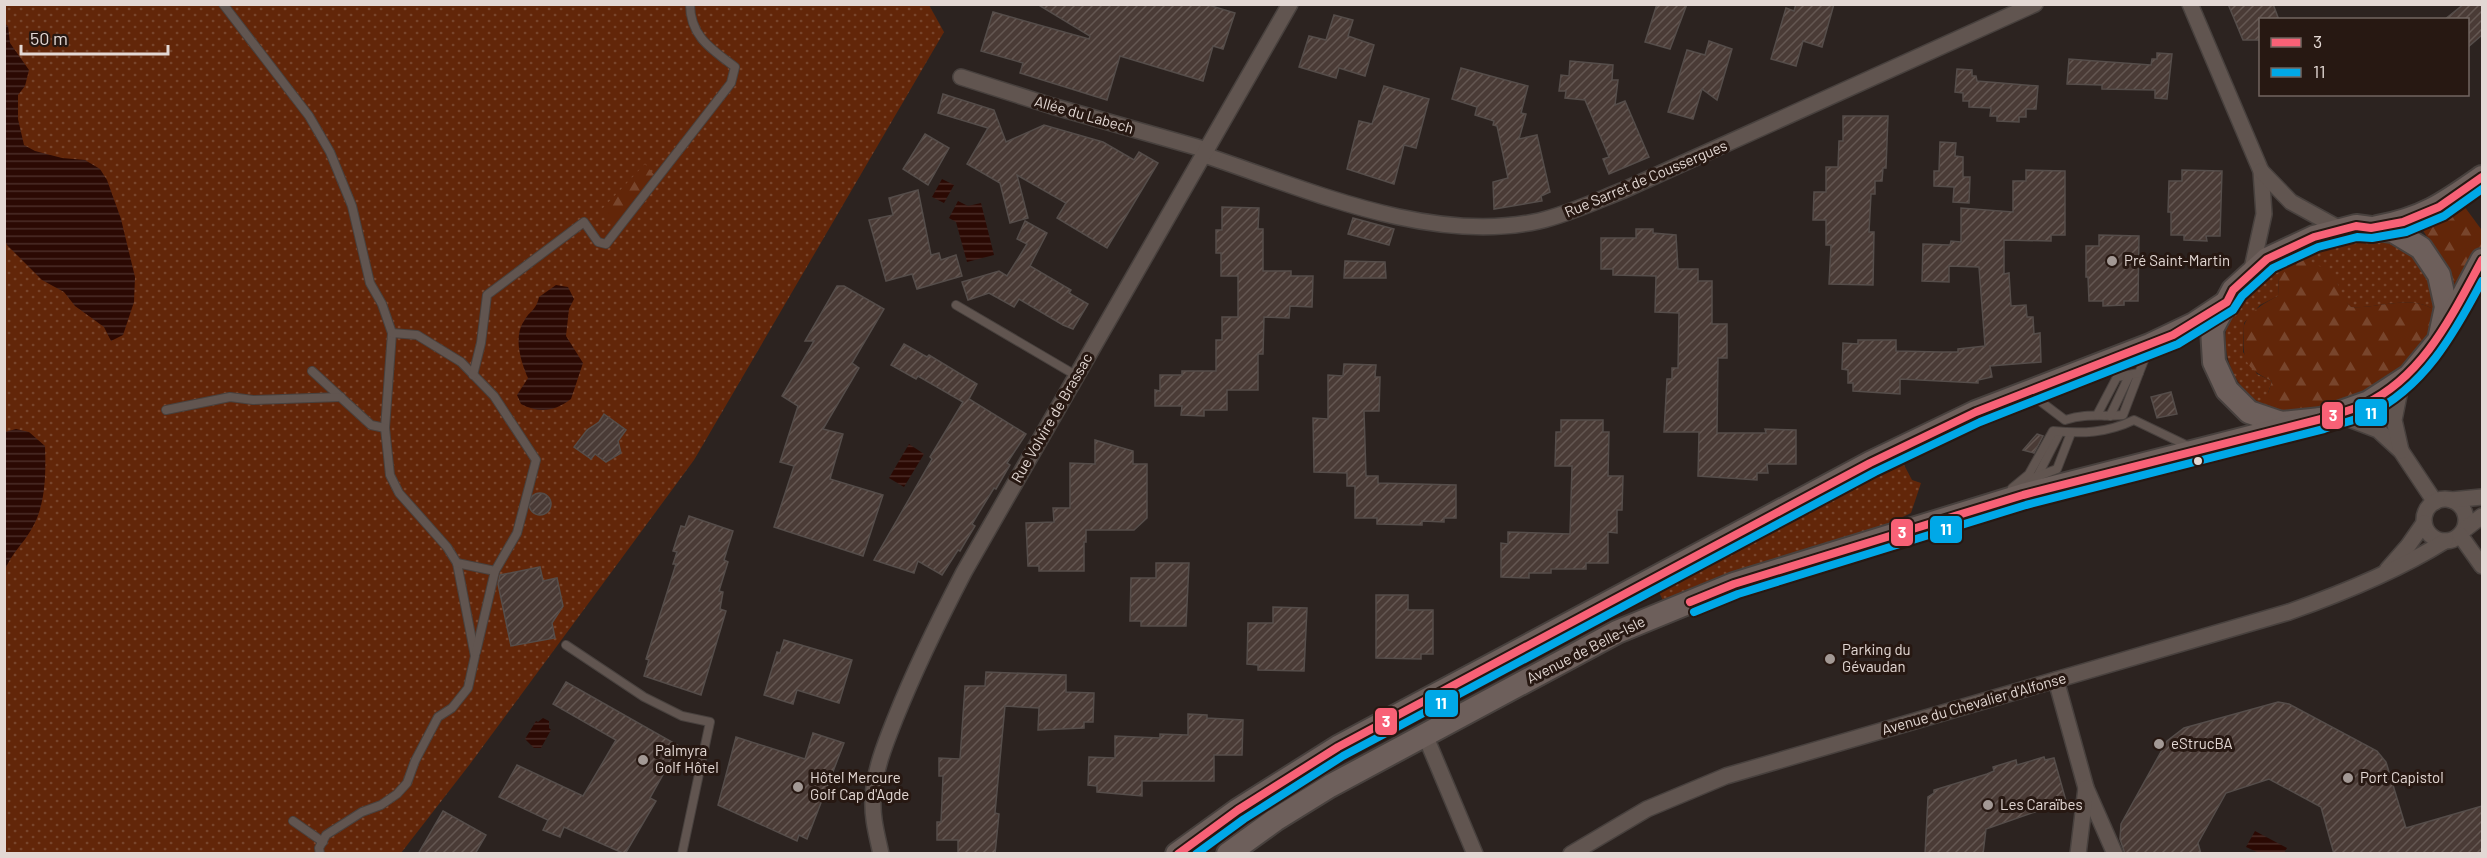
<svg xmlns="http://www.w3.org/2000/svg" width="2487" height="858" font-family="Barlow,sans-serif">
	<defs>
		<pattern id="grass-dots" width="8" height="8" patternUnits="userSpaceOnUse" patternTransform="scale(1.5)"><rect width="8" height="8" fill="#622609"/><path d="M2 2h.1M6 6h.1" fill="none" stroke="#78452c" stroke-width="1.8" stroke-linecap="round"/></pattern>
		<pattern id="forest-firs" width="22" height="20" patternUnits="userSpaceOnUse" patternTransform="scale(1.5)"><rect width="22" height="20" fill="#622609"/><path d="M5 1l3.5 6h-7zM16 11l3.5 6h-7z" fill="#78452c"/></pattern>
		<pattern id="water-rules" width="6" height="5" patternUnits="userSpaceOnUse" patternTransform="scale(1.5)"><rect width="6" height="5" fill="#2b0903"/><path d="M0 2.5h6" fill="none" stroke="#4a2c27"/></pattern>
		<pattern id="building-hatch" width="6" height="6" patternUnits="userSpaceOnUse" patternTransform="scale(1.5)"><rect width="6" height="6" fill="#4a3b36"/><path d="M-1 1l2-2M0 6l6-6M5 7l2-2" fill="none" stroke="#645752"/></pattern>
	</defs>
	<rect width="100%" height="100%" fill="#2c2320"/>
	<g fill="url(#grass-dots)">
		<polygon points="5,5 929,5 944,32 694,460 470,764 401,853 5,854"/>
		<path d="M2371,240C2379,241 2390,241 2398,244C2425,255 2435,284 2435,310C2409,294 2378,309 2351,307L2342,298L2337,283L2279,277L2278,296L2260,305L2244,323L2243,352L2257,374L2272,381L2268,393L2287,411C2236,409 2209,343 2236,303C2239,298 2245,294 2250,291C2284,259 2326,248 2371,240Z"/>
		<polygon points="1903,463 1912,480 1921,483 1911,513 1877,529 1664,603 1659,592"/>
	</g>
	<g fill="url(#forest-firs)">
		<polygon points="645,164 655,176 618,223 611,220 602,209"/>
		<polygon points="2464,206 2481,229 2482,250 2454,289 2449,270 2422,229"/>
		<path d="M2297,259C2313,260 2328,269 2337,283C2342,292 2342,298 2351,307C2378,309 2409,294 2435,310V330L2419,353L2358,398L2339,406L2287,411L2270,404L2268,393L2272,381C2249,370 2242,363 2244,337C2244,333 2243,326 2245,323C2251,310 2266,302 2278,296L2279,277Z"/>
	</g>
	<g fill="url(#water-rules)">
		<polygon points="4,23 8,26 10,43 29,70 25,86 18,95 18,119 24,145 35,151 62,158 85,160 100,169 107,180 121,219 135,277 134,302 123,335 111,341 104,327 75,306 64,292 42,280 7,245 4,238"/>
		<polygon points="942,179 954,185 944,203 932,197"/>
		<polygon points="958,201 968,206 981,203 994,255 967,262 956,222 949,218"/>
		<path d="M556,285L568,287L574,299L569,309L566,336L583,363L571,399C555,411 540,414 521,404L517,395L528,378C521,362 513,337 524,321C530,310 536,311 539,297Z"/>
		<path d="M16,429L29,432L45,446C46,473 46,506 31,530C23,544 11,554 5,570V432Z"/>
		<polygon points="909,444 924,454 904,487 889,478"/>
		<polygon points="543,718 549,721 549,728 551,730 541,748 534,748 525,739 536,721 538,722"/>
		<polygon points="2255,831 2287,848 2284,853 2259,853 2246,847"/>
	</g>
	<g fill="url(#building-hatch)" stroke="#554d4a" stroke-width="1.5">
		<polygon points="1037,4 1205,4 1235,13 1223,49 1213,46 1203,81 1120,56 1107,100 1020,73 1023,63 981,51 993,12 1089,39 1090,36"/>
		<polygon points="1657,4 1687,4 1670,49 1645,42"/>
		<polygon points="1796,4 1834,4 1822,47 1803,41 1796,66 1771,59 1786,8 1794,11"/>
		<polygon points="2228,4 2273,4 2279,20 2260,20 2260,40 2243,40"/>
		<polygon points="2464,4 2482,4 2482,35 2468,47 2468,20 2444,20"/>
		<polygon points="1334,15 1353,20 1348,36 1374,45 1365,76 1339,68 1336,78 1299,67 1309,36 1326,40"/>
		<polygon points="1709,41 1732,49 1717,100 1702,89 1693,119 1668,112 1687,50 1705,55"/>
		<polygon points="2157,53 2172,54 2167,99 2155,98 2155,90 2102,89 2102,85 2067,84 2069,59 2151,65 2152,59 2157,59"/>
		<polygon points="1570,61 1613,65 1612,80 1618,80 1615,105 1625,101 1649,157 1609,174 1603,159 1609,157 1585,100 1565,98 1566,91 1559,91 1561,75 1569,76"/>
		<polygon points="1461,68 1528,86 1521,113 1526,114 1519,139 1537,135 1550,192 1541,196 1542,201 1494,209 1493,182 1508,178 1497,126 1493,125 1494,121 1475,115 1477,107 1452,99"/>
		<polygon points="1957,69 1972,70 1972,76 1976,76 1977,81 2038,86 2036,109 2026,109 2026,117 2019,117 2019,122 1997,121 1997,116 1990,116 1991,108 1969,107 1969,101 1963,101 1963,93 1955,92"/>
		<polygon points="1384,86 1429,99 1416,148 1404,145 1394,184 1347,169 1359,121 1372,124"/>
		<polygon points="943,94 994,110 1006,142 1044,125 1103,142 1134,160 1139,152 1158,163 1107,248 1057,218 1066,203 1017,175 1028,218 1010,223 1000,183 967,164 988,128 938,113"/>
		<polygon points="1843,116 1888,116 1886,168 1883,168 1882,181 1875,181 1875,194 1871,194 1869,232 1874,232 1873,285 1829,284 1831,245 1826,245 1826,220 1813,220 1814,192 1826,192 1826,167 1838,167 1839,141 1843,141"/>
		<polygon points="925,134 949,148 928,185 903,169"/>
		<polygon points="1940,142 1956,143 1955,156 1963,157 1963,177 1970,177 1969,203 1953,202 1954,187 1934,186 1934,171 1939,171"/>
		<polygon points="2026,170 2065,171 2065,235 2051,235 2051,241 2004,240 2004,274 2009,273 2011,306 2026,305 2027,317 2033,317 2034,334 2040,333 2041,362 1990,366 1992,377 1978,380 1978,383 1900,379 1900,394 1853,391 1853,383 1848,383 1848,370 1842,369 1843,343 1858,344 1858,340 1896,340 1896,351 1940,352 1958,352 1958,349 1985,346 1979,267 1949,266 1949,282 1922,281 1923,244 1950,245 1951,241 1961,242 1961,208 2013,212 2013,181 2026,181"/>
		<polygon points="2182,170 2222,171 2220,236 2206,236 2207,241 2184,240 2184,235 2171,235 2171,212 2168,212 2169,181 2182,181"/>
		<polygon points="918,190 931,255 939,253 941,260 956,255 962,276 917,289 912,274 886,281 869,220 893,215 889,198"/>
		<polygon points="1222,207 1259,208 1258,229 1263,229 1263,271 1291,271 1291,276 1313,276 1312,307 1290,306 1289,318 1264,317 1263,354 1258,354 1258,390 1227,390 1227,410 1204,410 1204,416 1181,415 1182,406 1155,406 1155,390 1160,391 1160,375 1182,375 1182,371 1216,371 1216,340 1222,340 1222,317 1238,317 1238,276 1221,276 1221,253 1216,253 1216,230 1222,230"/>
		<polygon points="1353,218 1394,229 1389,245 1348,234"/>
		<polygon points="1025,221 1047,233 1030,266 1071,290 1069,293 1088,304 1073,329 1063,325 1019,299 1014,307 989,293 968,300 962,282 999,271 1007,276 1027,244 1017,239"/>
		<polygon points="1636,229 1653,229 1653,233 1676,235 1678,269 1698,269 1698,281 1712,281 1712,324 1727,324 1727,358 1718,358 1717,433 1766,433 1765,429 1796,430 1796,464 1767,464 1768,473 1757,473 1757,480 1698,476 1699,432 1664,432 1667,379 1672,379 1672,368 1678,368 1679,313 1655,312 1656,276 1613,275 1613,269 1601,269 1601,238 1636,238"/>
		<polygon points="2099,235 2139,236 2138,301 2124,301 2124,305 2103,306 2103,301 2089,301 2088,277 2086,277 2086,246 2099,246"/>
		<polygon points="1345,261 1385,262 1386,278 1344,278"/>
		<polygon points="837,286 844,286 884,309 852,363 859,368 823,429 843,434 830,479 883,495 863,556 774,527 794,466 780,462 798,406 782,396 814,341 805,341"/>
		<polygon points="904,344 927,357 929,355 977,384 969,399 1026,434 1007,463 1010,465 996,489 994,488 972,524 975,526 960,551 958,550 942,575 918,561 914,573 874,560 932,459 930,457 963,402 918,376 916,379 891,365"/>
		<polygon points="1344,364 1376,365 1375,377 1380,377 1379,411 1364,411 1366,476 1378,476 1378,483 1456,485 1456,518 1444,518 1444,522 1422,521 1422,525 1377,524 1377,518 1355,518 1355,486 1347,486 1347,473 1314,472 1313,418 1328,419 1328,375 1343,376"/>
		<polygon points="2171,392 2177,414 2157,418 2151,397"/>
		<polygon points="604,414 626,430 618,441 621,453 606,462 595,454 591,459 574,447 587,430 599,422"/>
		<polygon points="1561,420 1603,420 1603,432 1609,432 1608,476 1623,476 1622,510 1617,510 1617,533 1608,532 1608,563 1586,563 1586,569 1551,569 1551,573 1529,573 1529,578 1501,577 1501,543 1508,544 1508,532 1570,534 1572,466 1555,466 1556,432 1561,432"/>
		<polygon points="2037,434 2043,436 2034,453 2023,450"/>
		<polygon points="1095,440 1133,451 1133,464 1147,464 1147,518 1134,530 1086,530 1086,542 1084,542 1084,571 1039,571 1039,566 1028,566 1026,523 1054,522 1053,508 1070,508 1070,463 1095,464"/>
		<circle cx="540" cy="504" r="11"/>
		<polygon points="689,516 733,531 724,560 728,562 719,591 723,592 720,609 726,611 701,695 644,676 649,660 646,659 676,564 673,564 677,552 673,551 681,526 685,527"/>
		<polygon points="1156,563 1189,563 1186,626 1141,626 1141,621 1130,621 1131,578 1156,578"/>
		<polygon points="540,567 543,581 557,578 563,606 552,623 555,638 511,646 498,584 500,575"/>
		<polygon points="1376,595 1408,595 1408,610 1433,610 1433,654 1421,654 1421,659 1376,658"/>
		<polygon points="1273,607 1307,608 1304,671 1258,670 1258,665 1247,664 1248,623 1273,623"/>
		<polygon points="784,640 852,660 839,703 797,690 793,704 764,695 777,652 780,653"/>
		<polygon points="986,672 1066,675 1066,692 1094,693 1093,722 1084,722 1084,728 1038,730 1039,708 1005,706 995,813 999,814 995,854 958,854 958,840 937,840 937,822 941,822 943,776 939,776 939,758 960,759 965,686 985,686"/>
		<polygon points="566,682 679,746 650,798 656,801 625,854 564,827 560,837 543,830 548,820 499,797 517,765 583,796 616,740 553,704"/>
		<polygon points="2278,702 2289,704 2377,751 2386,762 2406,828 2482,806 2482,854 2334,854 2321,807 2269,779 2226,793 2198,843 2201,854 2125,854 2120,839 2121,824 2167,741 2184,728"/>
		<polygon points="1188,714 1207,715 1207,718 1243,720 1242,755 1214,755 1214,781 1142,781 1142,796 1097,792 1097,786 1088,785 1089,757 1115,758 1115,736 1160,738 1160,734 1188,735"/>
		<polygon points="813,733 844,743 807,839 799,835 797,841 718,805 736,737 805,759"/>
		<polygon points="2044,757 2045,760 2054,758 2066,801 1986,829 1983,854 1925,854 1928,797 1934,793 1934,790 1987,774 1994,771 1993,767 2016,760 2017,765"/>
		<polygon points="443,811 486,835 475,854 418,854"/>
	</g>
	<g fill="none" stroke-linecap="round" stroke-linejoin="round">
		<g stroke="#48413e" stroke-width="10">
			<g id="lane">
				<polyline points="223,4 309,116 330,152 352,206 370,283 382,304 392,333 385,428 390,475 399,493 447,547 457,563 475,656 468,688 452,708 438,717 415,761 407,783 397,794 381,805 362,812 326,835 319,848 320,854"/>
				<polyline points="956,305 1077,376"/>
				<polyline points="392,333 417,335 461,362 494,396 536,460 517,533 495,571 457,563"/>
				<polyline points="312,371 371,425 385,428"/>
				<path d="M473,375L481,343L487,295L584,222L598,242L606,244L731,83L735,67C711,49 690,36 690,4"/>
				<path d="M2032,395L2065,420C2088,413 2100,417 2123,415L2139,373"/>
				<polyline points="166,410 230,397 253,400 341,397"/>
				<polyline points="2097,415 2117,377 2139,373 2148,350"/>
				<polyline points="2110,416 2129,376"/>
				<polyline points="2038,475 2060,432"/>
				<polyline points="2025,481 2057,469 2071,433"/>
				<path d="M2012,488L2029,474L2053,431C2082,434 2107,433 2134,420L2188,446"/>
				<polyline points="566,645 644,697 682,716 710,722 682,854"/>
				<polyline points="476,652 495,571"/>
				<polyline points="293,821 323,842"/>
			</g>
		</g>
		<g stroke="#48413e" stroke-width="18">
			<g id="street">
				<polyline points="2190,4 2261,171 2264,214 2251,273"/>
				<polyline points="961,77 1052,106 1207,150"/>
				<path d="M1204,155C1307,189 1429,245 1539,221C1569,214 1596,201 1624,190L2035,4"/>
				<polyline points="2261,171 2291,202 2342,230"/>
				<polyline points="2336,414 2378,430 2401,451 2435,502"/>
				<polyline points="2401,451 2394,420 2402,380"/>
				<circle cx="2445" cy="520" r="21"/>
				<polyline points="2451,500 2482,497"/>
				<polyline points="2464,530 2482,516"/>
				<polyline points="2460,535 2482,566"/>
				<polyline points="2387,570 2408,546 2424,523"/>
				<polyline points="2056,680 2086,788 2115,854"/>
				<polyline points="1425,735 1475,854"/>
				<path d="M881,854C877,835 872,818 873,799C874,771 885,744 895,719C915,669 939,620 964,572L1290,4"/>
				<path d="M1571,854L1647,809L1726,776L2289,612C2343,593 2397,571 2445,541"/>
				<polyline points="2078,854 2086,788"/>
			</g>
		</g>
		<g stroke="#48413e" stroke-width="26">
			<g id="secondary">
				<polygon points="2356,226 2393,231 2421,248 2439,275 2446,307 2439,340 2409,376 2369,402 2321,419 2281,423 2249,412 2227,390 2214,362 2212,329 2233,290 2267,259 2314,237"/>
				<path d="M2377,227C2423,219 2445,203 2482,177"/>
				<polyline points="2447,326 2482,260"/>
				<polyline points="1177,854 1238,810 1338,747 1870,463 1976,412 2150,345 2194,324 2227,302"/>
				<polyline points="1228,854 1275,820 1330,786 1617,632 1734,584 2023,495 2321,419"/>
			</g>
		</g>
		<use href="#lane" stroke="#615550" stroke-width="8"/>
		<use href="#street" stroke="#615550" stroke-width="15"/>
		<use href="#secondary" stroke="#6d5f5b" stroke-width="22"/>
		<g stroke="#271812" stroke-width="12">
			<g id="bus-1">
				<path d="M1690,602L1734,584L2023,495L2321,419C2335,414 2351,411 2365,404C2424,376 2452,315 2482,260"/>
				<polyline points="1178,854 1238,810 1338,747 1870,463 1976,412 2173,335 2227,302 2233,290 2267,259 2314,237 2356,226 2371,228 2403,222 2439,207 2482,177"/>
			</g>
		</g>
		<g stroke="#271812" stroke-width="12">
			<g id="bus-2">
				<path d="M1694,612L1738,594L2026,505L2324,429C2338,424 2353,421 2367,415C2424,388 2454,334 2482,281"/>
				<polyline points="1196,854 1244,819 1343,756 1875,472 1980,422 2178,344 2233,310 2242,296 2273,268 2318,247 2357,237 2372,238 2406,232 2444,216 2482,189"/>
			</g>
		</g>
		<use href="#bus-1" stroke="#f86176" stroke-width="8"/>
		<use href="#bus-2" stroke="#00a8e7" stroke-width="8"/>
	</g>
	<g fill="#a39995" stroke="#271812" stroke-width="2">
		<circle cx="2112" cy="261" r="6"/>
		<circle cx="1830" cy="659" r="6"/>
		<circle cx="2159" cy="744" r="6"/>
		<circle cx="643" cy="760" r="6"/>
		<circle cx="2348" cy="778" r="6"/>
		<circle cx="798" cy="787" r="6"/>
		<circle cx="1988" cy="805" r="6"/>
	</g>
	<circle fill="#e3d8d4" stroke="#271812" stroke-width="2" cx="2198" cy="461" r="5"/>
	<g text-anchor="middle" stroke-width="6" stroke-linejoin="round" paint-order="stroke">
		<g font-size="15" fill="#e3d8d4" stroke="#271812">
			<text transform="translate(1084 115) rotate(16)" y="5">Allée du Labech</text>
			<text transform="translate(1646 179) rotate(-23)" y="5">Rue Sarret de Coussergues</text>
			<text transform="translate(1052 418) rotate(-60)" y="5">Rue Volvire de Brassac</text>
			<text transform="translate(1586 650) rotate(-27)" y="5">Avenue de Belle-Isle</text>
			<text transform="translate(1974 704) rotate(-16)" y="5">Avenue du Chevalier d'Alfonse</text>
		</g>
		<g font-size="15" fill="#e3d8d4" stroke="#271812" text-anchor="start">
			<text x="2124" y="266">Pré Saint-Martin</text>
			<text x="1842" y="655">Parking du<tspan x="1842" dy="17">Gévaudan</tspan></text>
			<text x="2171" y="749">eStrucBA</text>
			<text x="655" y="756">Palmyra<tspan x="655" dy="17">Golf Hôtel</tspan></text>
			<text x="810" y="783">Hôtel Mercure<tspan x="810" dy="17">Golf Cap d'Agde</tspan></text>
			<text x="2360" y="783">Port Capistol</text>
			<text x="2000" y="810">Les Caraïbes</text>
		</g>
	</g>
	<g stroke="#271812" stroke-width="2">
		<rect x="2354" y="398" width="34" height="29" rx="6" fill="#00a8e7"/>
		<rect x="2321" y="401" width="23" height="29" rx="6" fill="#f86176"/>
		<rect x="1929" y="515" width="34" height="29" rx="6" fill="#00a8e7"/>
		<rect x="1890" y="518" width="24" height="29" rx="6" fill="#f86176"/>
		<rect x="1424" y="689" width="35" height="29" rx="6" fill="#00a8e7"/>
		<rect x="1374" y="707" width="24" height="29" rx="6" fill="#f86176"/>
	</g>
	<g font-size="16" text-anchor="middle" font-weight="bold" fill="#fff">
		<text x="2371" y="419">11</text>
		<text x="2333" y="421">3</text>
		<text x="1946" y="535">11</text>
		<text x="1902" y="538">3</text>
		<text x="1441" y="709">11</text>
		<text x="1386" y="727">3</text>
	</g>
	<rect width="2487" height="858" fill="none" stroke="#e3d8d4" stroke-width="12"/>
	<rect x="2259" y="18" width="210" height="78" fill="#271812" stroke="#726560" stroke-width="1.5"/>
	<rect x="2271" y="38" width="30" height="9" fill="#f86176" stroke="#726560" stroke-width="1.5"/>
	<text x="2313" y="48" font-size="18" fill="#e3d8d4">3</text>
	<rect x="2271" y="68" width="30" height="9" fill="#00a8e7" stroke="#726560" stroke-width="1.5"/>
	<text x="2313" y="78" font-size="18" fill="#e3d8d4">11</text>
	<path d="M21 45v9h147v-9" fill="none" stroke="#e3d8d4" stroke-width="3"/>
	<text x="30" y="45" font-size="18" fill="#e3d8d4" stroke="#271812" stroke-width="4.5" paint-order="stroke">50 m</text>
</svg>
